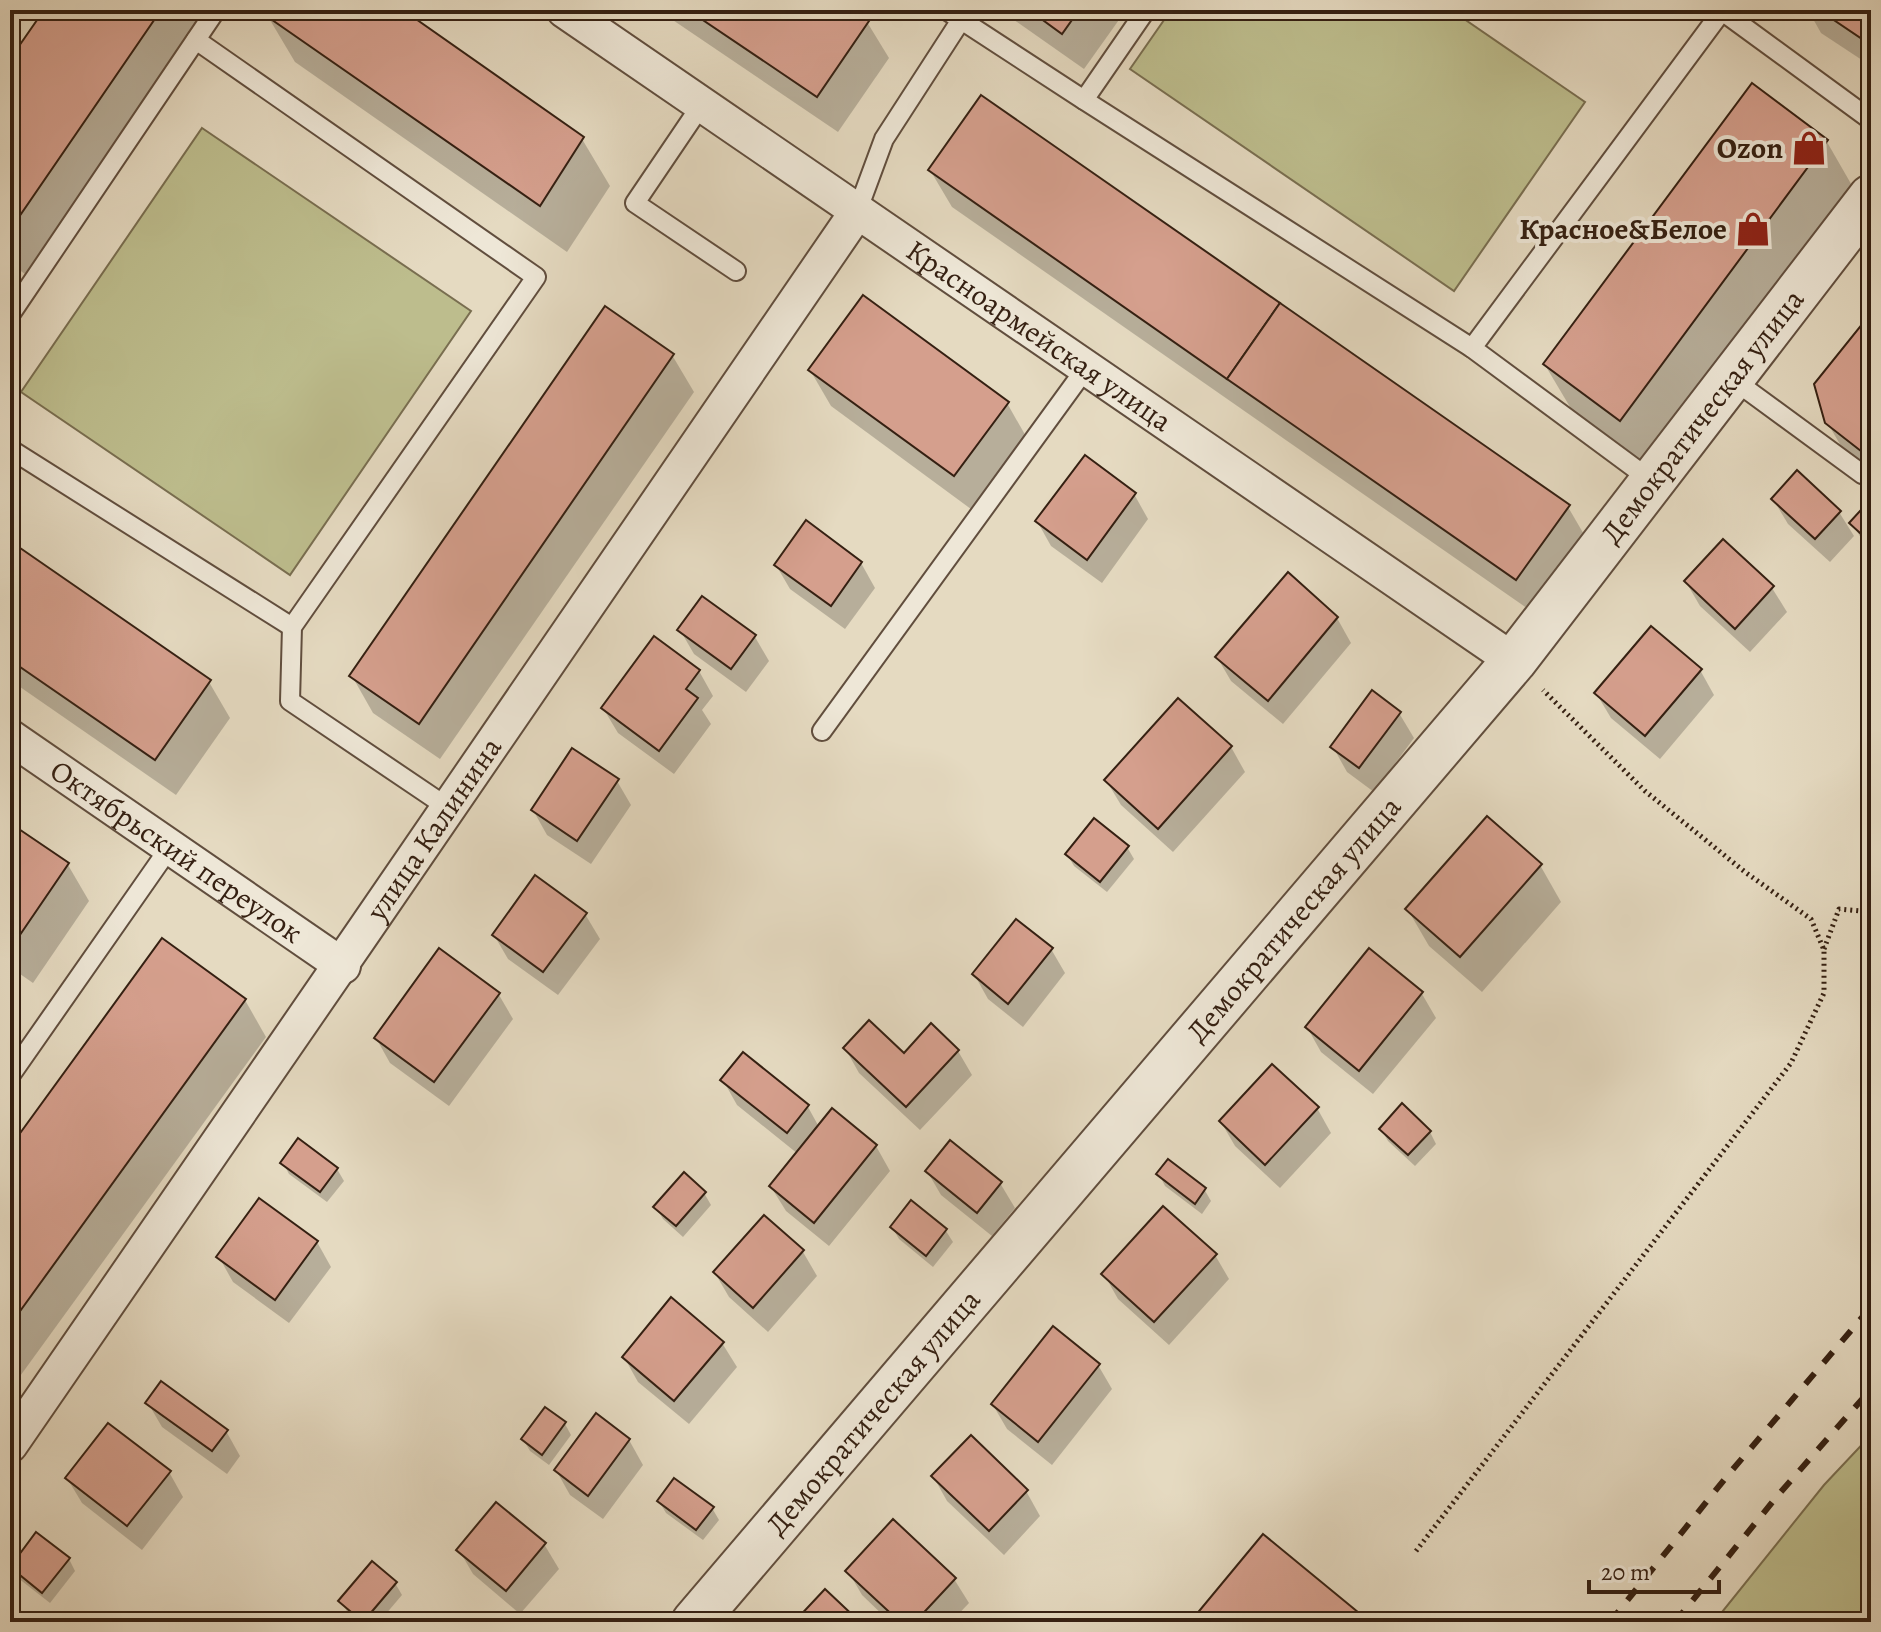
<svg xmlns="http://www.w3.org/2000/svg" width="1881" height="1632" font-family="Alegreya,serif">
	<rect width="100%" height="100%" fill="#e5dac1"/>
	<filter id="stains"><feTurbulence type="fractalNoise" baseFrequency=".0025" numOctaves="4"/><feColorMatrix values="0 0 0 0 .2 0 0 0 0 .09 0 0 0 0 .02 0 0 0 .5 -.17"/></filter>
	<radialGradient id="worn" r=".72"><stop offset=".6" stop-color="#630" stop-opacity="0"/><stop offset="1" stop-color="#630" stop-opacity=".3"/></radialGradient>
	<g fill="#bdbd8d" stroke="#796e50" stroke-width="2">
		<polygon points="1171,10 1451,10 1585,102 1454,291 1130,69"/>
		<polygon points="202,128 471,311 290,575 21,392"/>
		<polygon points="1871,1435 1871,1622 1714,1622 1824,1485"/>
	</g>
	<g fill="#0003">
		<polygon points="47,10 206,10 25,274 10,263 10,63"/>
		<polygon points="270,10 400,10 582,139 610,186 567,252 295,62 267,15"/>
		<polygon points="658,10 850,10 867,22 889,58 838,132"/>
		<polygon points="1000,10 1126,10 1084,69"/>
		<polygon points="1808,10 1871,10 1871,66 1821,33"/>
		<polygon points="1827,142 1854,189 1648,467 1573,412 1545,365"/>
		<polygon points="930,170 1568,507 1589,543 1538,616 952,207"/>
		<polygon points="1871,316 1871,483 1855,470 1827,422"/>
		<polygon points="672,355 694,392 440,759 373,713 352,676"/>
		<polygon points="810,370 1007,403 1028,440 975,512 831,406"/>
		<polygon points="1134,494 1148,519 1102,583 1051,546 1037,521"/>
		<polygon points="1773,499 1839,512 1854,536 1830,562 1788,524"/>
		<polygon points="1871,502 1871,553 1852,524"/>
		<polygon points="10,543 209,682 230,718 176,795 10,680"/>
		<polygon points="861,563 875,588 845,629 790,589 776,565"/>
		<polygon points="1686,582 1772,588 1787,612 1750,652 1700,606"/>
		<polygon points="1337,618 1351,643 1283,724 1231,681 1217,657"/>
		<polygon points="680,630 755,637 769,661 746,692 694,654"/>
		<polygon points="1700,670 1714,695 1660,759 1611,718 1596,693"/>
		<polygon points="699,671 713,696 702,710 711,724 674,774 618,733 603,708"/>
		<polygon points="1399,713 1414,738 1374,792 1347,772 1333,747"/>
		<polygon points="1231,747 1245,772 1173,852 1121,805 1106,780"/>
		<polygon points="617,781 631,805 591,864 547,835 533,810"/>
		<polygon points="10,825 68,865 89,901 33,983 10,967"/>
		<polygon points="1127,847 1134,859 1107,892 1074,866 1067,854"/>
		<polygon points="1540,865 1561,902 1482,992 1429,946 1408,910"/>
		<polygon points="585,914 600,939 558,995 508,959 494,935"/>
		<polygon points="1051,949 1065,973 1023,1027 988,999 974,974"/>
		<polygon points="1370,951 1422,994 1436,1018 1373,1094 1321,1052 1307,1027"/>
		<polygon points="499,995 513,1019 449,1106 390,1063 376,1038"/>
		<polygon points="245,1000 266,1037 10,1390 10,1151"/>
		<polygon points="845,1048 904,1056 958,1051 972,1075 920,1130 859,1073"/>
		<polygon points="723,1080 808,1107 819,1127 876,1146 890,1171 829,1246 786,1211 771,1187 798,1154 737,1105"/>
		<polygon points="1317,1108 1331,1133 1280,1188 1235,1146 1221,1122"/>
		<polygon points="1381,1129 1430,1132 1436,1144 1415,1166 1388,1141"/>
		<polygon points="283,1163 337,1169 344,1181 327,1202 289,1174"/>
		<polygon points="927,1171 1000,1183 1015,1208 992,1236 941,1195"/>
		<polygon points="1159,1174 1204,1189 1211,1201 1202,1214 1165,1186"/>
		<polygon points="704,1193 711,1205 683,1237 663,1219 656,1207"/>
		<polygon points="911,1203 946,1231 953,1242 933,1267 899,1239 892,1227"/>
		<polygon points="764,1218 803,1252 817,1276 768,1332 729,1297 715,1273"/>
		<polygon points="317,1242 331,1267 289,1323 233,1282 219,1257"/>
		<polygon points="1215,1255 1229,1279 1169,1345 1118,1299 1104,1274"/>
		<polygon points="722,1343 737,1367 689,1424 638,1382 624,1357"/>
		<polygon points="1098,1365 1112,1389 1052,1465 1007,1429 993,1405"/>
		<polygon points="148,1403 226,1431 240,1456 227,1474 162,1427"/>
		<polygon points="565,1424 571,1435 549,1465 530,1451 523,1439"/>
		<polygon points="629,1440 643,1465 603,1519 570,1495 556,1470"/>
		<polygon points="169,1472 183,1497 142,1550 82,1503 67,1478"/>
		<polygon points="933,1476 1026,1491 1040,1516 1004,1555 947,1501"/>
		<polygon points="659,1501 712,1508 719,1520 703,1540 666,1513"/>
		<polygon points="544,1544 559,1569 520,1614 473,1574 459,1550"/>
		<polygon points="69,1559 75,1571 50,1603 18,1578 11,1566"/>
		<polygon points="848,1571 954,1579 969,1603 951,1622 890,1622 862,1595"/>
		<polygon points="395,1583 402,1595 379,1622 358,1622 348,1613 341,1601"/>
	</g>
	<g fill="#d59f8d" stroke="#352012" stroke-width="2">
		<polygon points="44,10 161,10 10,230 10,59"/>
		<polygon points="268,10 403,10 584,137 540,206 265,15"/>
		<polygon points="688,10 853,10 869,21 817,97"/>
		<polygon points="1029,10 1079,10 1062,34"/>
		<polygon points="1819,10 1871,10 1871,45"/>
		<polygon points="1752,83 1828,140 1620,421 1543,364"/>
		<polygon points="981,95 1280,303 1227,379 928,170"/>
		<polygon points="863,295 1009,402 954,476 808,370"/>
		<polygon points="1280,303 1570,505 1516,580 1227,379"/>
		<polygon points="605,306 674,354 419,724 349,676"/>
		<polygon points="1871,313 1871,454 1866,455 1825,423 1814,384"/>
		<polygon points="1085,455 1136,493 1087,560 1035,521"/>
		<polygon points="1797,470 1841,511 1815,539 1771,499"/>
		<polygon points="1871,499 1871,543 1849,523"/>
		<polygon points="806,520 862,562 831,606 774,565"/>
		<polygon points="1723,539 1774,586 1735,629 1684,581"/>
		<polygon points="10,541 211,680 155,760 10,660"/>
		<polygon points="1288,572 1338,617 1268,701 1215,657"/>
		<polygon points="702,596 756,635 731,669 677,630"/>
		<polygon points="1651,626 1702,669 1645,736 1594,693"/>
		<polygon points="654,636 700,670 686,689 698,698 659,751 601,708"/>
		<polygon points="1372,690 1401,712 1359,768 1330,747"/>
		<polygon points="1178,698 1232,746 1158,829 1104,780"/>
		<polygon points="572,748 619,779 577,841 531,810"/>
		<polygon points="1487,816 1542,864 1460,957 1405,909"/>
		<polygon points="1094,818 1129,846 1100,882 1065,854"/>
		<polygon points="10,823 69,863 11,948 10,947"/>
		<polygon points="535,875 587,913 543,972 492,935"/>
		<polygon points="1016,919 1053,948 1008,1004 972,974"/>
		<polygon points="162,938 246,999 10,1325 10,1147"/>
		<polygon points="439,948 500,993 434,1082 374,1038"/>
		<polygon points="1369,948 1423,992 1359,1071 1305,1027"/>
		<polygon points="869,1020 904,1053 931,1023 959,1050 906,1107 843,1048"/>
		<polygon points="743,1052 809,1105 787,1133 720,1080"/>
		<polygon points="1272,1064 1319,1107 1265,1165 1219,1121"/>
		<polygon points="1402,1103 1431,1131 1408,1155 1379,1129"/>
		<polygon points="832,1108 877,1145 814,1223 769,1186"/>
		<polygon points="298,1138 338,1168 320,1192 280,1163"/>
		<polygon points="950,1140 1002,1182 977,1213 925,1171"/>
		<polygon points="1168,1159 1206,1188 1195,1204 1156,1174"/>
		<polygon points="684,1172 706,1192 676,1226 653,1207"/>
		<polygon points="259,1198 318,1241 275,1300 216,1257"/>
		<polygon points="911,1200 947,1229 926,1256 890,1227"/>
		<polygon points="1163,1206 1217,1254 1154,1322 1101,1274"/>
		<polygon points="764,1215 804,1250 753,1308 713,1272"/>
		<polygon points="671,1297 724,1342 674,1401 622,1357"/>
		<polygon points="1053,1326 1100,1364 1038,1442 991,1404"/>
		<polygon points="161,1381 228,1430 212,1451 145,1403"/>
		<polygon points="545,1407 566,1422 542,1455 521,1439"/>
		<polygon points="596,1413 630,1439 588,1496 554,1470"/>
		<polygon points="108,1423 171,1471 127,1526 65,1478"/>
		<polygon points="971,1435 1028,1490 989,1531 931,1476"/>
		<polygon points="674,1478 714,1507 696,1530 657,1501"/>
		<polygon points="496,1502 546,1543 506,1591 456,1550"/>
		<polygon points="893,1519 956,1578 915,1622 900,1622 845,1571"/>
		<polygon points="36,1532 70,1558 42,1593 10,1567"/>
		<polygon points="1263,1534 1370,1622 1190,1622"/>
		<polygon points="372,1561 397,1582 363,1622 338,1601"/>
		<polygon points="825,1589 860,1622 794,1622"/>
	</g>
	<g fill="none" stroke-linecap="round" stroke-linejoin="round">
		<g stroke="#614e3e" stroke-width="22">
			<g id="service">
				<polyline points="946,10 1084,100 1146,10"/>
				<polyline points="196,40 536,277 292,627 290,701 447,807"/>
				<polyline points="1084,100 1472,348"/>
				<polyline points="702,104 635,203 736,271"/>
				<polyline points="857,212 884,139 961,20"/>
				<polyline points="10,315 216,10"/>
				<polyline points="1731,378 1862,474 1871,477"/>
				<polyline points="10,449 292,627"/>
				<polyline points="1652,481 1472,348 1722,11 1871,120"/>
				<polyline points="822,731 1086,368"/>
				<polyline points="10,1076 170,847"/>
			</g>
		</g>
		<g stroke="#614e3e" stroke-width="38">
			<g id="minor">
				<path id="s1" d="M564,10L1514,661"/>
				<path id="s2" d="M10,737L343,966"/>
				<path id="s3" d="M10,1445C294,1035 574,623 857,212"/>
			</g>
		</g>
		<g stroke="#614e3e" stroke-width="48">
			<g id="tertiary">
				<path id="s4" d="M694,1622L1514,661L1871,197"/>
			</g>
		</g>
		<g stroke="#352012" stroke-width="5" stroke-dasharray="2 4" stroke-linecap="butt">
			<polyline points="1824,949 1839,909 1871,912"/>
			<polyline points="1416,1551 1791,1063 1824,993 1824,950 1811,919 1745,872 1645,791 1543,690"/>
		</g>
		<use href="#service" stroke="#eee7d7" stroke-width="18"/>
		<use href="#minor" stroke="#eee7d7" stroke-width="34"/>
		<use href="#tertiary" stroke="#eee7d7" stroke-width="44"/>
		<g stroke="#352012" stroke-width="6" stroke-dasharray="14 14" stroke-linecap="butt">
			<polyline points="1610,1622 1728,1475 1871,1307"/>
			<polyline points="1675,1622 1779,1494 1871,1389"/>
		</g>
	</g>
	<defs>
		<g id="shop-bare" transform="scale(2.76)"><path d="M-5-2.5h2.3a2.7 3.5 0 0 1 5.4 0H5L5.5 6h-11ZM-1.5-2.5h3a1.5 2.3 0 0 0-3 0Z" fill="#8f2418" stroke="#eee7d7" stroke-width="2.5" paint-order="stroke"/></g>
	</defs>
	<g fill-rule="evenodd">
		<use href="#shop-bare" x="1809" y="148"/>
		<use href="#shop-bare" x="1753" y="229"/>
	</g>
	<g text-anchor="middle" stroke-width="8" stroke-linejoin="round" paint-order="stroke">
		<g font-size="30" font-weight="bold" fill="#352012" stroke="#eee7d7" text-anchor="end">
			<text x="1783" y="158">Ozon</text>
			<text x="1727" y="239">Красное&amp;Белое</text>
		</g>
		<g font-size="30" fill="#352012" stroke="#eee7d7">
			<text dy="10" stroke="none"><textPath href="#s1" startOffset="576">Красноармейская улица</textPath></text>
			<text dy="10" stroke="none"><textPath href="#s4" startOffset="1572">Демократическая улица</textPath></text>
			<text dy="10" stroke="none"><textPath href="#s3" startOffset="748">улица Калинина</textPath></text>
			<text dy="10" stroke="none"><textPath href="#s2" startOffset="202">Октябрьский переулок</textPath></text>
			<text dy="10" stroke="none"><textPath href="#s4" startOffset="924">Демократическая улица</textPath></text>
			<text dy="10" stroke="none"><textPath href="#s4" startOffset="276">Демократическая улица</textPath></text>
		</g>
	</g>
	<rect width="1881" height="1632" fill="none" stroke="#e5dac1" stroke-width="40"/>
	<rect x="12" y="12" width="1857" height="1608" fill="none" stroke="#352012" stroke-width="4"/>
	<rect x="20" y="20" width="1841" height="1592" fill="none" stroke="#352012" stroke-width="2"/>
	<path d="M1589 1580v12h130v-12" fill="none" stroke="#352012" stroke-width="4"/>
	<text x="1601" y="1580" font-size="24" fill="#352012" stroke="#eee7d7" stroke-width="6" paint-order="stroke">20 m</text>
	<rect width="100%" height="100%" filter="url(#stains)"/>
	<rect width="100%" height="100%" fill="url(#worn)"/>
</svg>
